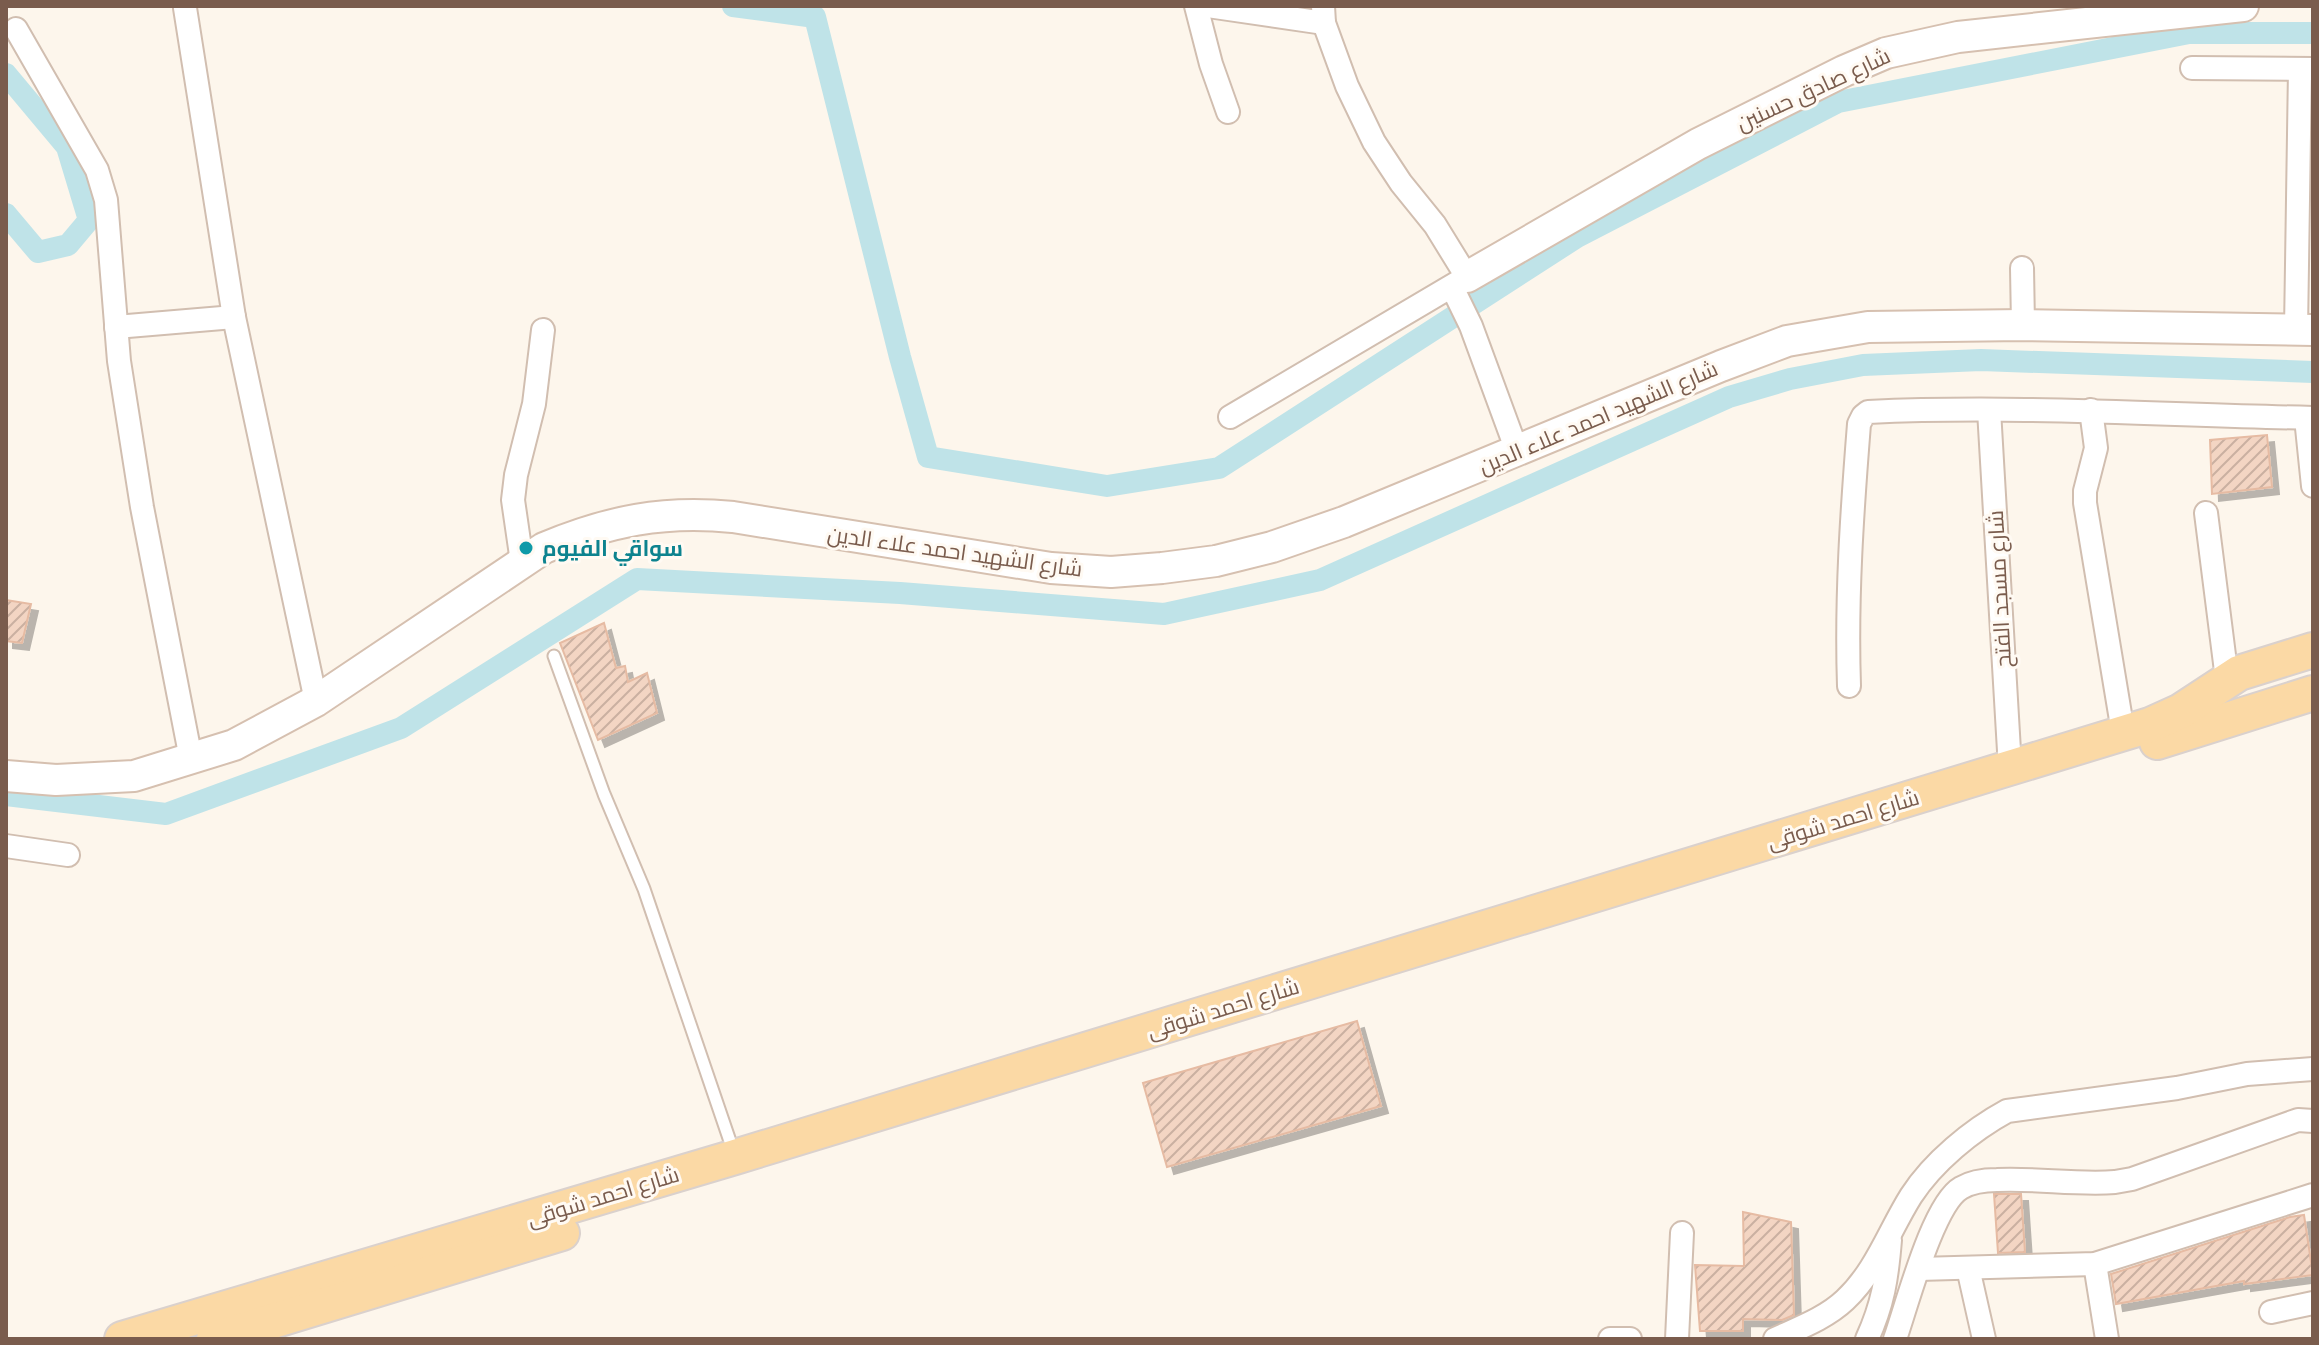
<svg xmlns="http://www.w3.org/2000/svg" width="2319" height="1345" font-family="'Public Sans',Cairo,sans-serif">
	<defs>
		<pattern id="building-hatch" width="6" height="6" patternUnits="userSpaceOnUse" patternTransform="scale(2)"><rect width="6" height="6" fill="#f3d5c3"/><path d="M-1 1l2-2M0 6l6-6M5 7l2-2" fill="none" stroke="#cab0a1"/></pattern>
		<filter id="shadow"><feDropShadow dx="7" dy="7" stdDeviation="0" flood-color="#0004"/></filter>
	</defs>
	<rect width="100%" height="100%" fill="#fdf6ec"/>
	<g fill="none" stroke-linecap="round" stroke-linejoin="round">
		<g stroke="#bfe3e8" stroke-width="22">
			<polyline points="733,6 815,17 900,357 928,457 1107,486 1219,468 1577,237 1838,102 2189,33 2313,33"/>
			<polyline points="6,74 67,147 89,220 68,245 38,252 6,214"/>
			<polyline points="6,795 166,814 401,728 637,579 900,593 1164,614 1320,580 1729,397 1790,379 1863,365 1981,360 2313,372"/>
		</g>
	</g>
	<g fill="url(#building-hatch)" stroke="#e6bba3" stroke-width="2" filter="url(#shadow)">
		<polygon points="2267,435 2272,487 2212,494 2210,440"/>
		<polygon points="6,600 31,604 22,643 6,641"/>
		<polygon points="604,623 616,668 625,666 628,682 647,673 657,713 598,740 560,643"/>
		<polygon points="1357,1021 1381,1106 1167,1167 1143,1083"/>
		<polygon points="1994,1194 2021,1194 2025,1252 1998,1253"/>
		<polygon points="1743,1212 1791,1222 1794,1315 1782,1320 1743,1319 1743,1331 1700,1331 1695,1265 1744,1266"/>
		<polygon points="2304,1215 2313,1275 2244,1284 2244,1281 2116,1304 2111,1274 2290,1217"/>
	</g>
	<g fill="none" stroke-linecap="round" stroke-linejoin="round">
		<g stroke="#d1beb0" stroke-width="15">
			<polyline id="lane" points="554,656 604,794 644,889 734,1153"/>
		</g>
		<g stroke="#d1beb0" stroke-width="26">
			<g id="street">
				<polyline points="1196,6 1211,64 1228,112"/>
				<polyline points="1208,6 1324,23"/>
				<polyline points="185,8 234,317 316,701"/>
				<polyline points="16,29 97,170 106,200 119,361 142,507 191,759"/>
				<polyline points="2192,68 2313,69"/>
				<polyline points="2022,268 2023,325"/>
				<polyline points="1452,287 1471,326 1517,451"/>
				<polyline points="116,327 234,317"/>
				<polyline points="2296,330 2300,69"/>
				<polyline points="1989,410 2010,768"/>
				<polyline points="2091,410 2096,448 2085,491 2085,503 2123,732"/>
				<polyline points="1230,417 1467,277 1435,225 1401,183 1374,142 1347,86 1324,23 1323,6"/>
				<polyline points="2306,418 2313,486"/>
				<polyline points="2206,513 2227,679"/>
				<polyline points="522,562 513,500 516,475 534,404 543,330"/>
				<path d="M1849,686C1846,598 1852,512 1859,424L1863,416L1868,412C2016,405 2165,415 2313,418"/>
				<polyline points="6,846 68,855"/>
				<polyline points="2095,1264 2107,1339"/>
				<polyline points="1968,1268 1984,1339"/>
				<polyline points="1919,1269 2095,1264 2313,1195"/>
				<polyline points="2271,1312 2313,1303"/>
				<polyline points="1610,1339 1630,1339"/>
				<polyline points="1677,1339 1682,1233"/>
				<path d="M1775,1339C1799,1328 1826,1318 1845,1300C1876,1271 1889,1231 1911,1196C1933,1162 1972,1130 2007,1111L2177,1088L2247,1074L2313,1069"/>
				<path d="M1867,1339C1883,1304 1887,1278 1890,1240"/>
				<path d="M1895,1339C1907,1305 1933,1204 1961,1188C1971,1182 1986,1180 1997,1180C2036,1178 2076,1185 2115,1182L2132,1179L2298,1120L2313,1121"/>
			</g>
		</g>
		<g stroke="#d6c0b0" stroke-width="34">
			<g id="secondary">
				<polyline points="1467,277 1698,144 1844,71 1886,53 1958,37 2243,6"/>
				<path d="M6,776L56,780L134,776L234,745L316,701L544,548C609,521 663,510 733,517L1051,568L1111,572L1162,568L1216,561L1272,547L1344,522L1721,366L1787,341L1868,327L2023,325L2313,330"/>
			</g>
		</g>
		<g stroke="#dad1cd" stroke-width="38">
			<g id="primary">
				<polyline points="2157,742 2313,693"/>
				<polyline points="122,1339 735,1157 2150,725 2181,711 2239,673 2313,650"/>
				<polyline points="214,1339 562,1233"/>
			</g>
		</g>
		<use href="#lane" stroke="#fff" stroke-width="11"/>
		<use href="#street" stroke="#fff" stroke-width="22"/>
		<use href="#secondary" stroke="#fff" stroke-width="30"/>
		<use href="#primary" stroke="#fbd9a5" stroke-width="34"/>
	</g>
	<circle fill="#0f9aa8" stroke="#fffaf3" stroke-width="3" cx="526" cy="548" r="8"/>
	<g text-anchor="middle" stroke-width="6" stroke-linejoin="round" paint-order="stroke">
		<g font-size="22" fill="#7a5c4d" stroke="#fffaf3">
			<text transform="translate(1813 89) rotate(-25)" y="8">شارع صادق حسنين</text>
			<text transform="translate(1598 417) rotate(-23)" y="8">شارع الشهيد احمد علاء الدين</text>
			<text transform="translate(955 551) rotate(8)" y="8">شارع الشهيد احمد علاء الدين</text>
			<text transform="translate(1999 589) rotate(-93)" y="8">شارع مسجد الفتح</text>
			<text transform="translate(1843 819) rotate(-17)" y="8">شارع احمد شوقى</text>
			<text transform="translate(1223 1008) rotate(-17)" y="8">شارع احمد شوقى</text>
			<text transform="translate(603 1196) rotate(-17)" y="8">شارع احمد شوقى</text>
		</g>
		<g font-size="22" font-weight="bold" fill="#0d838f" stroke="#fffaf3" text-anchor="start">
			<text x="542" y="556">سواقي الفيوم</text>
		</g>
	</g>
	<rect width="2319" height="1345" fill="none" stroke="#7a5c4d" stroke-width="16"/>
</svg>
